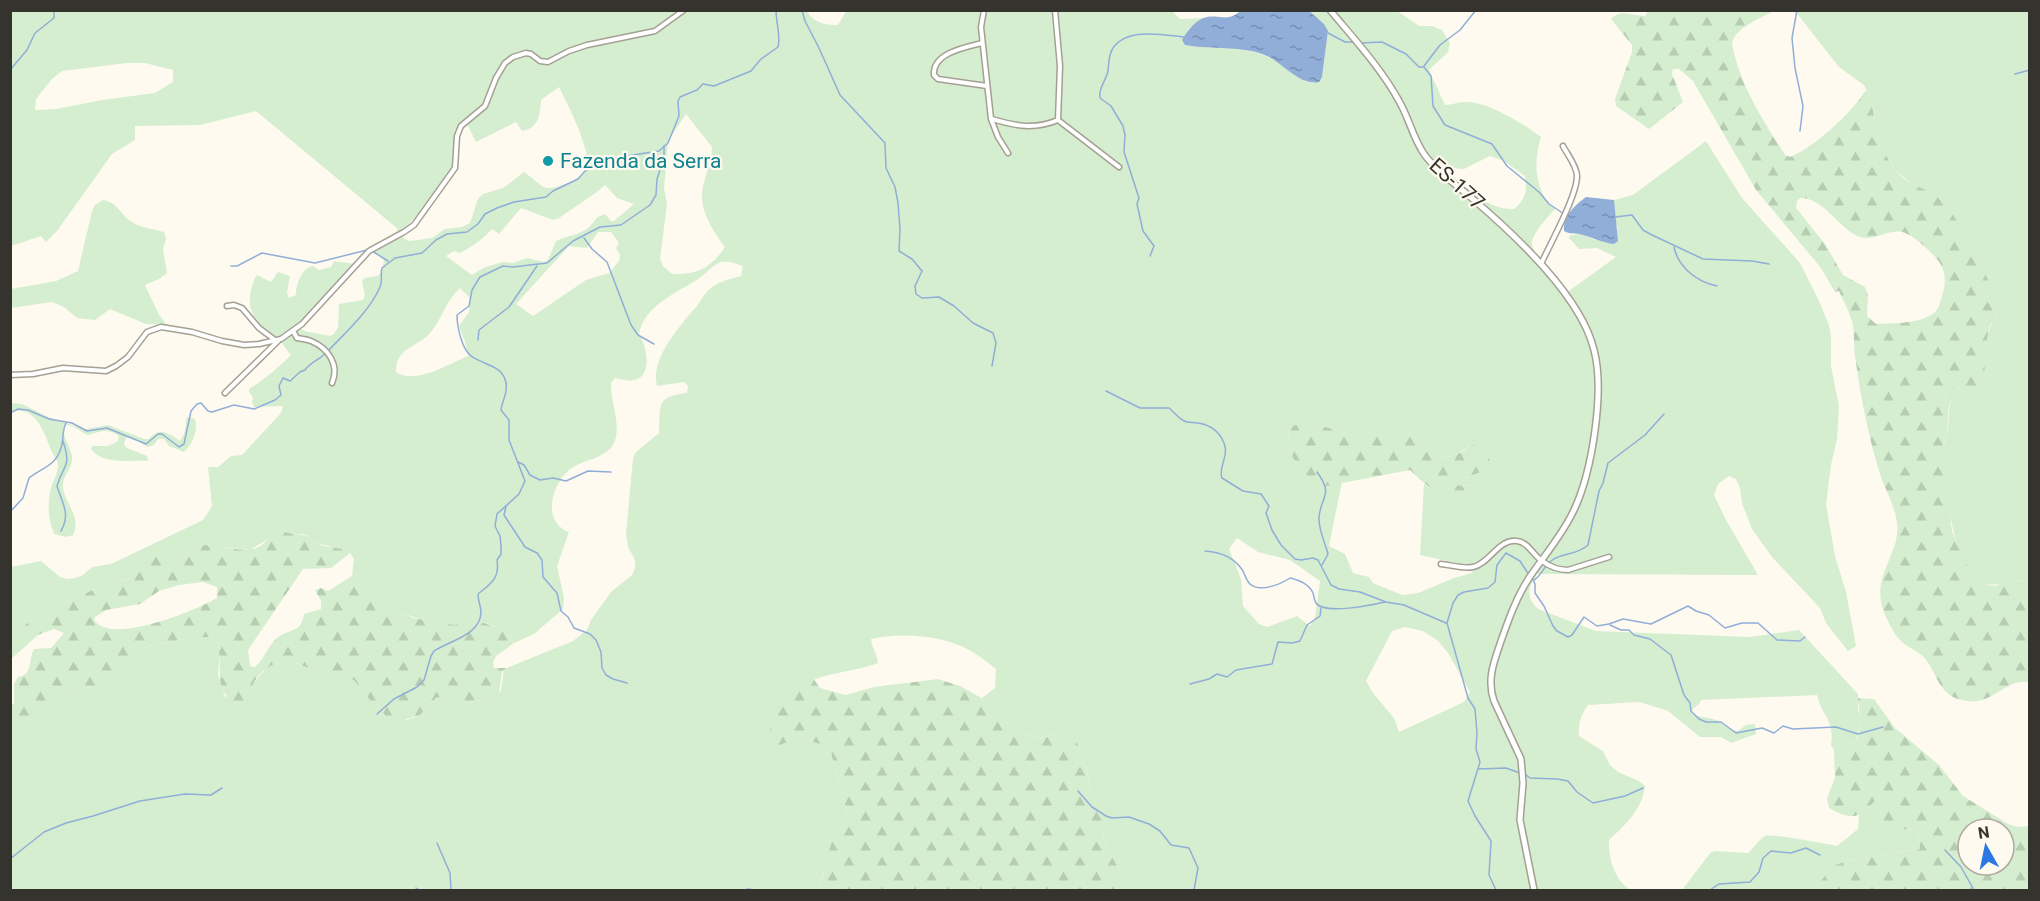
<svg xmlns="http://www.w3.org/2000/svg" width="2040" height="901" font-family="Roboto,sans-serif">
	<defs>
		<pattern id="forest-firs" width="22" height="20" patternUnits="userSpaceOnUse" patternTransform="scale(1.5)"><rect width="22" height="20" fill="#d5eecf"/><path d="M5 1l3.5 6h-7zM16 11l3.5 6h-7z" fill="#b7cdb2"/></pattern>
		<pattern id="water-ripples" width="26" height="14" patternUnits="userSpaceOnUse" patternTransform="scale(1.5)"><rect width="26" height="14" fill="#90aed8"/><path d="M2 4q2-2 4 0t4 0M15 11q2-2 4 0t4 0" fill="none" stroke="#768eb0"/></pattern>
	</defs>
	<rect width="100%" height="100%" fill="#fffaf0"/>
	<g fill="#d5eecf" fill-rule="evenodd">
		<path d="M806,10C814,23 824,25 838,25L847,10L1172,11L1180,19L1204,18L1188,29L1185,45C1212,50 1242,45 1268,57C1281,63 1294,74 1307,82L1314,83L1322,77L1328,32L1309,11H1397L1419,26H1432L1442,30L1450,43L1448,52L1429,70L1445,105C1452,105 1458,102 1464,102C1486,100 1524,124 1541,137C1533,162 1534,191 1555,209C1547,218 1536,229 1532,241C1529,253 1558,283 1566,293L1616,257L1597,248L1579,249L1569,238L1570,235L1582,234L1595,240L1618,229L1614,218V200L1633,195L1706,141L1742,198L1800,263L1818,299L1829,325L1831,337V366L1839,406L1837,439L1831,465L1826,504L1835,556L1846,592L1856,646L1848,651L1826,623L1820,608L1772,557L1752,529L1742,503L1740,488L1736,479L1729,476L1718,484L1714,495L1726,520L1758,575L1537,574C1528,588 1525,596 1538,609L1596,631L1750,637L1799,630L1858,694V709L1862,721L1855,742L1845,745L1839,751L1834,750L1831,745C1835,719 1822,717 1817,695L1701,700L1700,703L1692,710V714C1701,718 1710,717 1719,721C1726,724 1729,730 1738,731L1746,725L1755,724L1756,734L1731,743L1721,737H1700L1668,711L1649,705L1639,702L1588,705C1581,715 1578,723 1579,736L1603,751L1610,765L1618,772L1639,781L1645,786C1642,810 1626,824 1609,840C1608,858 1615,881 1631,890H1126L1125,880L1107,848L1090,791L1087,771L1057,733L1039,739L1014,729L982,698L995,688L996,669C988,663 979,655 969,650C943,635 899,632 871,639C872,648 877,654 878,663C856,671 834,672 813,680L805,675L781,693L800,738L823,745L831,753L849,819L823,873L819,890H11V732L61,693L102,685L118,668L148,646L194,637H208L217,642L220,653L218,674L225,697L249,688L270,664L286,659L311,669L324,678L337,681L347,678L354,679L369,699L407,720L420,715L436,698L446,695L468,702L493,699L501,691L504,669L573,641L587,630L591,620L611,592L632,575L635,568V560L628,547L626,534L633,458L636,452L659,433C661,405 654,397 687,393L688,386L684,382L657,386C650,358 680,326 696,307C701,301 704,293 711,288C720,281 730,279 741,276L743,266C737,264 728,260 721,262C712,265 705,275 698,279C677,293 643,306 639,335C647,345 653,377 634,380C628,382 620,379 615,378L611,383C610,402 622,425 614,443C606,460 581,459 568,471C550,487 543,523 569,532L557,566L564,598L563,609L534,634L514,643C506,632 498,626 484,623C473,621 463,625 453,625C430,625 368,604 355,586C350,579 353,568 354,559L348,550L332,548L329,546L315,543L306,535L301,534L268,539L250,550L204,545L199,547L194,555L186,558L175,552L147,562L140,573L127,579L101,586L35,617L11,636V567L41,561L60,577L68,579L75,578L83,575L92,567L111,564L203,520L212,506L208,467H218L231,456L242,455L281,413L283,406L254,407L252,402L253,398L249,392V389C265,379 278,368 291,355L280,341L299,327L304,331L330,336L334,334L338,327L339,304L363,300L365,295L362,282L364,278L377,276L381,273L384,260L368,247L396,232L398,229L256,111L200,125L135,126V140L112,154L57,231L46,242L41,236L11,246L10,11ZM127,63H145L173,70V82L155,93L102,100L56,109L35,110L36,99L51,80L62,71ZM559,87C567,103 590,148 587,165C586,173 575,181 568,183C540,194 545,186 524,172L503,188L483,194L478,199L470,223L462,227L445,229L432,238L410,241L404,239L402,232L426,205L452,168L458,127L466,122L476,142L516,122L522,131C539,128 540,115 541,100ZM686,114L712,147C712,164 703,178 702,194C701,213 714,233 725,247C711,268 697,275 672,274L663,266L660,259L667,204L664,188L668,141ZM1490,156L1504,161L1525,176C1528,190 1525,200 1514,209C1489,211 1465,186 1447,171L1449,168L1464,169ZM605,185L617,198L634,204L614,221H611L605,214C592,219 597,220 589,227C580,235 566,236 556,241L548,260L544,262L527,258L513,263L502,262L483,268L472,275L446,256L454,251L460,253C473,246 482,240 492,229L499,234L521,208L553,220L559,218L597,192ZM598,232H611L619,243L616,248L620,255L619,261L609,273L586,280L533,316L516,304L569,246L587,248ZM460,288L470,298L469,312L459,326L465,342L468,356C448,364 416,385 396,372C396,346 417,349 431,332C443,317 445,302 460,288ZM1306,421L1352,435H1385L1407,429L1417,431L1437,457C1449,458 1459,455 1468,446L1486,469L1453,482L1451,485L1476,486C1460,495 1438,496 1424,484L1420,555L1474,567L1472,573L1454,578L1418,593L1402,595L1373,583L1369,577L1353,573L1345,554L1329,546L1342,482L1321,487C1312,478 1295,466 1291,453C1290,446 1291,441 1288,434L1293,426ZM1237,538L1258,552L1290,560L1320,581L1315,618L1310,626L1297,616L1267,627L1259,624L1243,606L1241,579L1229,549ZM1405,627L1423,631L1438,641L1448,653L1470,692L1464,702L1399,732L1394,718L1373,693L1366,681L1392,631Z"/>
		<path d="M1795,11H2029V580C2009,580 1990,592 1973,577C1956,561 1941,478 1940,454C1940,448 1945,444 1946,438C1951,421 1946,404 1956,389L1961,387L1969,393L1982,382C1981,360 1985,332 1997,313L1940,198L1914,186L1896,171L1882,148L1876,130L1873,108L1867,91L1864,85L1839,67Z"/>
		<path d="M103,200C118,202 120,215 132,222C141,228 154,229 164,232L166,239L163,249L167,273L159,279L145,285L159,315L167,325L146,324L110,309L95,320L77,318L64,307L52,302L11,308V289L56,281L78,271L92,211L95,205Z"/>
		<path d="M334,261L355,264C338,282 302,328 280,336C270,339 251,316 250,305C249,295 252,282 257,275L271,282L278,272L290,276L287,292L289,298L296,295C296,283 302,268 313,266L319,270L331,267Z"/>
		<path d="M11,403L22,404L46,416L80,428L87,429L108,425L144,439H149C160,426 170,434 180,441L184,434L187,417L195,419C198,432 193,443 184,452L169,446L164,439H158L154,445L148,447L131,437L126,438L124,444L127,448L147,456L148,461C129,460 102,465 91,449L92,446H108L118,441L119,436C107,427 100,432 87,435L74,427L64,424C61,436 70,444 72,456C74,467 62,475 63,487C65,505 82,517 73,535L66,537L54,534C48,519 47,503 51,488C53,481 58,473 58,465C58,460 54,456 52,452C44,433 37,406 11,411Z"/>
		<path d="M1884,795L1890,801L1894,829L1917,830L1920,849L1846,861L1815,890H1682L1711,852L1716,851L1748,853C1754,848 1759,839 1765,836C1771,833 1826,844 1837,846L1858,829L1859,814C1869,809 1873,799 1884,795Z"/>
	</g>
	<g fill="url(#forest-firs)" fill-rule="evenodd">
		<path d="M1648,11H1774C1761,18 1734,28 1732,44C1741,88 1762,118 1785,155L1790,157C1813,148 1852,113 1865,91H1867C1874,104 1873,118 1877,131C1880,145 1888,160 1897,172C1908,186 1926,187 1939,198C1956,212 1998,290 1997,311C1996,317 1991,322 1989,328C1984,347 1988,372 1979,391L1969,393L1959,387C1946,397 1949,418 1947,433C1945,446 1939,446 1941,461L1952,531L1972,576L1988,585L1995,586L2003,583L2029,580V682C2002,678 1993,710 1958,699C1940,693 1936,674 1927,661C1919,650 1911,650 1902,642C1896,637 1890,626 1887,619C1866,577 1901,558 1897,523C1895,507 1888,495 1882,480C1879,471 1876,460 1873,450C1865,419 1859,387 1855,356C1854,348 1854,331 1853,325C1850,313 1844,302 1839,291L1835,292L1821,268L1756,190L1693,81L1679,69H1673L1672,74L1683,102L1649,129L1616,106L1615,99L1632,52V45L1611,19C1621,8 1632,16 1645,16ZM1800,198C1825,198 1838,229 1860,237C1874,242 1891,227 1905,233C1913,236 1918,241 1924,246C1943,263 1949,272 1942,297C1940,303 1938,310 1934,313C1920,324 1893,323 1876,324L1867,316L1868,295L1865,287L1843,275L1825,244L1796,208L1797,201Z"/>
		<path d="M1306,421L1352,435H1385L1407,429L1417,431L1437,457C1444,458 1455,456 1461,452C1466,450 1465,448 1469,446C1481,442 1488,455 1491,463L1486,470L1453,482L1452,485L1477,486C1442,501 1435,494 1410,470L1321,487C1311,481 1295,465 1291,453C1290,446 1291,441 1288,434L1293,426Z"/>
		<path d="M285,532C292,535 297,534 303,535C309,536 311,540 315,543C324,547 338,548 348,550L350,553L331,568L303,569L248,650L250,666L255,667C265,658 268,646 276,639C287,628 301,635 304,614L321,609V601L315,590L321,588L328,591L352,576L355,586L371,598L413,618L454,625L468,622L484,623L502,629L514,643L496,656L493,662L494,668H506L502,672L499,694L493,699L468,702L446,695L436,698L420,715L407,719L390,720L369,699L354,680L347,678L337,681L324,678L311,669L286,659C265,666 250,678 249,702L236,704C210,686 225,666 217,642L208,637H194L148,646L118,668L102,685L61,693L11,732V706L14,703V684L18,677C33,675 28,660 34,649L51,648L64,633L54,629L38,635L11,659V636L35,617L101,586L127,579L139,573L147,561L163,551L175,552L186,558L194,555L199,547L204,545C228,544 256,562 271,534ZM203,582L217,587V598C196,610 111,646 94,620L95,617L106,610L140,604L159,591L179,585Z"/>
		<path d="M810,674L820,688L846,695L874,687L938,679L960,686L985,700L1014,729L1039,739L1057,733L1075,737L1087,771L1090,791L1098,803L1103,815V836L1107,848L1125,880L1126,890H819L836,825L849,819L831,753L823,745L800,738L773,747C766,735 773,703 782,692C788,685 798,680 805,675Z"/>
		<path d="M1858,698L1874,699L1895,728L1939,765L1963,796L2008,824L2018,827L2029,826V890H1815L1831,867L1846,861L1920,849L1917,830L1894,829L1881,821L1890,802L1884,796C1876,798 1875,801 1869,807C1855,822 1844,816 1829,808L1827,799L1835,777L1834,750H1839L1845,745L1855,742C1865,724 1859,716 1858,698ZM1968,829H2004V865H1968Z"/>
	</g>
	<g fill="url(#water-ripples)">
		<path d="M1240,11H1309L1324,24L1328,31L1322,77L1319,82C1301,86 1284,65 1269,57C1246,45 1210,50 1185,45L1182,40C1187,31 1196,19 1207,17C1220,15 1229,22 1240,11Z"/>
		<path d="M1586,197L1614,200L1618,241L1614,244C1603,243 1594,238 1583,235C1575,232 1571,235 1564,231C1563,216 1575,205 1586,197Z"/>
	</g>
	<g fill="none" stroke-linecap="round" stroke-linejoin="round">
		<g stroke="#90aed8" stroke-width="1.5">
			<polyline points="802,10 805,21 819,48 840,95 885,143 886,168 895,187 898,203 900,229 899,251 912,259 922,271 915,286 916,294 922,298 939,297 954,306 973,323 993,333 996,343 992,366"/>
			<polyline points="1797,10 1792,38 1795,68 1803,106 1800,131"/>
			<polyline points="1328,33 1345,42 1353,42"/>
			<polyline points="1361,43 1382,42 1406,54 1419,67 1424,67 1431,76 1433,106 1445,125 1492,144 1507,166 1539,192 1549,204 1564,214"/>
			<polyline points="1424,66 1440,45 1460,30 1476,10"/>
			<polyline points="10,70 27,50 35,33 54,18 54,10"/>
			<polyline points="2015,74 2030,70"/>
			<polyline points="1615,217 1632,215 1643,230 1650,234 1703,259 1752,261 1769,264"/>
			<polyline points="584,238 592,249 607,262 631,325 638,335 654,344"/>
			<path d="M1674,247C1678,267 1697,282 1717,286"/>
			<polyline points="372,251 388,261"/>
			<path d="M1150,256L1154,246L1143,231L1137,204L1139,198L1124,152L1125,135L1123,126L1111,106L1100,98C1098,88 1106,81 1108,71C1109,64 1108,56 1113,48C1127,27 1164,35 1185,37"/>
			<polyline points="231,266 237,266 262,253 315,263 367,250"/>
			<polyline points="478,340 479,330 509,307 537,266"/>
			<path d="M1106,391L1140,408H1169C1174,412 1178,418 1184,421C1188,423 1193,422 1198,423C1211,425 1221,433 1225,446C1228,458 1218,468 1222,478L1243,491L1261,494L1269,506L1266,513L1272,530L1281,545L1295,559L1301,560L1313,558L1318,560L1331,585L1339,589L1360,592L1386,602L1404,605L1446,623"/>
			<path d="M10,413L18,409L28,410L49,419L72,423L87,431L107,428L146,444L158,434H162L179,447L184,444L191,411L197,404L201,403L208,411L212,412L234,405L254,409L275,400L281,395L279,386L283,378L290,381L300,372L305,370C310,362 319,360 326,353C345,333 369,312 380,287C383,281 380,274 382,268L395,258L422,253L436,240L447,234L467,232L478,224L485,214L497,208L514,202L546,197L553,191L578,179L585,171L607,159L659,151L668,143L679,116L678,101L680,97L697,90L703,84L714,86L751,71L761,59L778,47C781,38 776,22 776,10"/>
			<polyline points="518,462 524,465 530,475 540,480 553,478 566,481 588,471 611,472"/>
			<path d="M1317,472C1334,495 1321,496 1319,517C1318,528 1325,543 1328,554L1322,565"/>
			<polyline points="506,506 504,515 525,547 537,553 542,560 543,577 557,593 561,611 568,617 574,628 590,634 596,640 601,652 602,668 606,675 613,679 627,683"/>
			<path d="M10,512L23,498L29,478C41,468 56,466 61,448C64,439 62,430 66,423"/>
			<path d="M61,531C71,514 62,503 57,486C63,464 72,468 63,441"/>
			<path d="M1205,551C1220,552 1235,558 1243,571C1245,575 1246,580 1250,584C1260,593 1281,584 1290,578C1299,580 1309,584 1313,593C1314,596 1314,600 1316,603C1324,615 1372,605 1385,602"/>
			<polyline points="1532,578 1535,584 1535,593 1544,606 1553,626 1557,631 1568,637 1572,635 1584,617 1597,626 1609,624 1623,619 1651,624 1688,606 1696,611 1709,615 1725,628 1742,623 1758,623 1777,640 1800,641 1805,637"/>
			<path d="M1534,580C1542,575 1544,566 1551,561C1562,552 1576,556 1588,545L1599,491L1603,483L1608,463L1645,435L1664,414"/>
			<polyline points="1610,625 1621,630 1629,630 1634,635 1650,639 1671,655 1684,695 1690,703 1691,711 1699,719 1706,722 1721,722 1736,733 1762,728 1774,733 1783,726 1793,729 1836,727 1858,734 1883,727"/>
			<polyline points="1190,684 1209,679 1217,674 1227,677 1236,670 1272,664 1278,642 1292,643 1300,641 1307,625 1320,616 1321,608"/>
			<path d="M377,714L394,699L417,687L424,680L431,656L434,651C449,641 480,635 481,613C481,607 478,600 478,594C490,584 500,579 497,560L501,554V546L500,536L495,526L497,514L519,494L525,481L509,440V420L501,410C502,401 508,393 506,383C503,364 481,365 470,355C461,347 457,325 457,315L469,306L472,290L480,277L503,266L513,267L547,263L573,241L600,227L621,225L650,205L656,195L657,179L664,158V146"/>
			<polyline points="1478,769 1506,768 1520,773"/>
			<polyline points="1525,774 1530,778 1557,779 1568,781 1577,792 1593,803 1625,796 1643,788"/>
			<polyline points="1078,791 1092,807 1106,816 1112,818 1129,817 1149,824 1160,831 1171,845 1189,848 1198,868 1194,890"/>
			<polyline points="437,843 450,873 451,890"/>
			<polyline points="1945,850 1961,867 1974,890"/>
			<polyline points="10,859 44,832 66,823 93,816 140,801 185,794 211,795 222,788"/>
			<polyline points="416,888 419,890"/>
			<polyline points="744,890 749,889 753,890"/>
			<polyline points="1496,890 1489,875 1491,841 1475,816 1468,801 1480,762 1476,749 1477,733 1475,709 1468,698 1447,623 1453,603 1458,595 1464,592 1488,588 1495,582 1497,565 1506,553 1520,561 1529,575"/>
			<polyline points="1710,890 1719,884 1750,882 1759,872 1763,858 1771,851 1791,853 1806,848 1820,855"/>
		</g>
		<g stroke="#a5a094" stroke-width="7">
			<g id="minor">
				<polyline points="984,10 981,27 991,119 998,137 1008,153"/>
				<polyline points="1055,10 1060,66 1058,120"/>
				<path d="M982,43C966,47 932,53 934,75L938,79L987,86"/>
				<path d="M992,119C1016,126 1034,130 1058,120L1119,167"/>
				<path d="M1541,264C1550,244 1577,196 1577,176C1577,166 1567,154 1563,146"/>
				<polyline points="227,306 234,305 242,308 259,328 275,340"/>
				<path d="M293,331L297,338C302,339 306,339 311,341C328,348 340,365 332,383"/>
				<polyline points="10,375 33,374 63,368 106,371 116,366 128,357 147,332 161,327 192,332 222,341 244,345 259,344 281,339 302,324 369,251 404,232 414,225 455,168 457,136 461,126 485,106 496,78 505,63 513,57 526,53 531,54 540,61 548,62 569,51 587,45 655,31 684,10"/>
				<polyline points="225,393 278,341"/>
				<path d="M1441,564C1451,565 1463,569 1473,567C1489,564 1499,538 1517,541C1528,542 1533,555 1542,561C1549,566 1559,570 1568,570L1609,557"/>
			</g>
		</g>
		<g stroke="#a5a094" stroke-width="8">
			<path id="secondary" d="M1330,10C1354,39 1381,68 1399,101C1409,118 1413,138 1424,154C1437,172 1458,186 1474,200C1516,236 1581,296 1594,350C1605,391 1592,472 1574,510C1563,534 1544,556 1529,578C1516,598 1508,621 1500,644C1493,664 1487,681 1494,701L1521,759L1523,783L1520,820L1534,890"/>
		</g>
		<use href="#minor" stroke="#fff" stroke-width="4"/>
		<use href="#secondary" stroke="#fff" stroke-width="5"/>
	</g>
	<circle fill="#0f9aa8" stroke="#fffaf0" stroke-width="2" cx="548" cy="161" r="6"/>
	<g text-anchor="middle" stroke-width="4.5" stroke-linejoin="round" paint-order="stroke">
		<g font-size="21" fill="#0d838f" stroke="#fffaf0" text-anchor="start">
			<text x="560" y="168">Fazenda da Serra</text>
		</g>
		<g font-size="21" fill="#35332e" stroke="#fffaf0">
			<text transform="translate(1457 184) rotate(42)" y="7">ES-177</text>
		</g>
	</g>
	<rect width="2040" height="901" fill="none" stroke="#35332e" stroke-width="24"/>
	<g transform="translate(1986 847) rotate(351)"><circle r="28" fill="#fffaf0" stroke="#aeaaa2" stroke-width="1.5"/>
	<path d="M0-4.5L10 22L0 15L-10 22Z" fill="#2b77e3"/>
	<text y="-9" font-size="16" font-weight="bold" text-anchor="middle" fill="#35332e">N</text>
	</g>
</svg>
